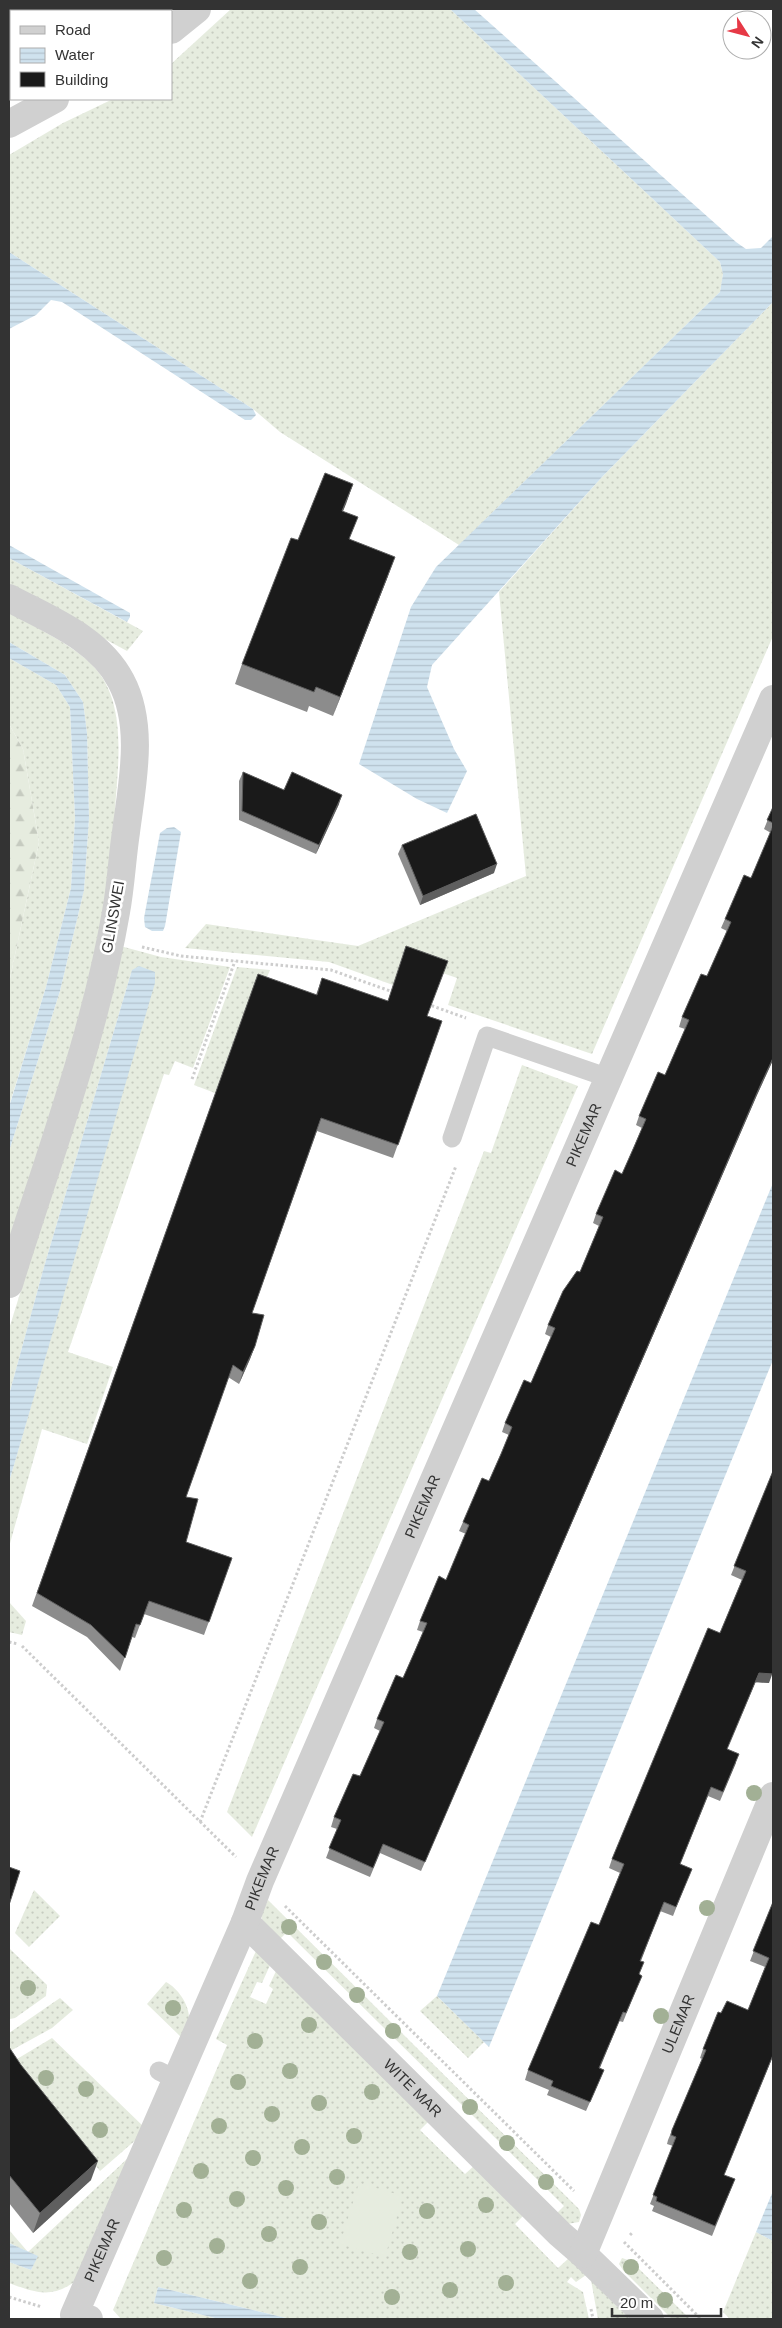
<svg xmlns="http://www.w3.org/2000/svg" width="782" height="2328" font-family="Helvetica,sans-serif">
	<defs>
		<pattern id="grass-dots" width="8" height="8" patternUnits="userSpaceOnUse" patternTransform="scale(1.25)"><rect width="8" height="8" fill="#e6ecdf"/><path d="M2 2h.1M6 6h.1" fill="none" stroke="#c6cbc0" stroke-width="1.8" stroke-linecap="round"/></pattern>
		<pattern id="forest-firs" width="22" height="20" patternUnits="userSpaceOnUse" patternTransform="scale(1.25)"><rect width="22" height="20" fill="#e6ecdf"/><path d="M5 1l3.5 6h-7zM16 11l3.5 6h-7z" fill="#c6cbc0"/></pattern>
		<pattern id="water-rules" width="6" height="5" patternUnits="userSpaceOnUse" patternTransform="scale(1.25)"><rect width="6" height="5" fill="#cfe2ee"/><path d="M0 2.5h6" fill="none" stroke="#b2c2cd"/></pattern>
	</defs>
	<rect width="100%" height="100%" fill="#fff"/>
	<g fill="url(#grass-dots)">
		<polygon points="231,9 450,9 720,262 723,274 720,292 459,545 280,432 253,409 9,252 9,155 63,123 113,99 171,99 171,64"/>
		<polygon points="773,302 773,636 592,1054 448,1005 457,978 402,959 393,985 329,962 185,948 206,924 358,946 526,876 499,592 602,477"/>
		<polygon points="9,558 143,631 127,651 9,587"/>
		<path d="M9,611C34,627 65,641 87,660C129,696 118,761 115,810L119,813L110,879L84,1006L9,1247V1151L60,991L84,890L89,818L87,733L83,702L65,675L9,642Z"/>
		<polygon points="9,658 56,685 70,707 75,818 71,888 46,987 9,1106 9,983 39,842 23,749 9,724"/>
		<polygon points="124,947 161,957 230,967 193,1068 175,1061 169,1075 164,1074 68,1352 113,1367 87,1444 42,1429 9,1547 9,1482 99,1170 132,970 44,1267 9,1395 9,1329 48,1203 119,948"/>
		<polygon points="237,967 270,970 262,989 255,983 215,1093 194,1085"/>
		<polygon points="522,1065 578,1086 252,1837 227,1812 484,1151 491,1153"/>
		<polygon points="9,1602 26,1621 22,1635 9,1632"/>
		<polygon points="34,1890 60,1916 29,1947 15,1933"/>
		<polygon points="268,1900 579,2209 581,2215 579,2222 567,2224 556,2214 564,2206 287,1932 279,1940 262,1922 262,1913"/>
		<polygon points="10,1949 47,1985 46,1996 15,2018 10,2019"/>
		<polygon points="256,1951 271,1963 262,1983 257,1982 250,1997 266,2004 273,1989 269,1986 277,1969 430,2120 420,2130 465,2174 475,2165 525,2214 515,2224 558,2268 569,2258 586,2275 576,2282 571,2277 567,2282 583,2292 589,2319 290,2319 158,2287 154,2303 219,2319 121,2319 113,2310 227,2045 216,2039"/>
		<path d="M166,1982C178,1988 190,2006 189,2019C188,2025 184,2032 182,2038L147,2004Z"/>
		<polygon points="437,1996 484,2042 468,2058 420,2011"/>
		<polygon points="60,1998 73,2010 52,2028 12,2050 9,2049 9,2033"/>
		<polygon points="52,2038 144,2127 138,2138 100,2171 75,2140 25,2091 17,2059"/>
		<path d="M128,2158L77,2280C52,2299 36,2293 9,2283V2262L31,2270L37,2256L9,2243V2230L28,2252Z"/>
		<polygon points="756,2232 773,2241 773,2319 730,2319 723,2312"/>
		<polygon points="622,2258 631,2261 690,2319 672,2319 623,2270 619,2264"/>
		<polygon points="591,2280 630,2319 598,2319"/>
	</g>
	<polygon fill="url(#forest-firs)" points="9,724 23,749 39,842 9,983"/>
	<polygon fill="#e6ecdf" points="359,2183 403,2196 385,2257 340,2244"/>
	<g fill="url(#water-rules)">
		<polygon points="450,9 474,9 736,242 746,249 761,248 773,236 773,302 602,477 432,665 427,687 454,749 467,771 447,813 417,799 359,764 411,607 436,567 720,292 723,274 720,262"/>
		<polygon points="9,252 253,409 256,415 251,420 245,420 62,302 51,300 36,315 9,329"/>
		<polygon points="9,545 130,613 130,617 127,622 9,558"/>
		<polygon points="9,642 65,675 83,702 87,733 89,818 84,890 60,991 9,1151 9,1107 46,987 71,888 75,818 70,707 56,685 9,658"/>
		<polygon points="174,827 181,832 165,926 163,931 152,931 145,927 144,918 160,833 167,828"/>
		<polygon points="139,966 155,972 155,983 9,1482 9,1395 44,1267 132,970"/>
		<polygon points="773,1183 773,1360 489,2047 437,1996"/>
		<polygon points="773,2191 773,2241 756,2232"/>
		<polygon points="9,2243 38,2256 31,2270 9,2262"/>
		<polygon points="158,2287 290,2319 219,2319 154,2303"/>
	</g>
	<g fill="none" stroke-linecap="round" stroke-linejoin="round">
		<g stroke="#cdcdcd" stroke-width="3" stroke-dasharray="2.5 2.5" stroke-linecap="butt">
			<polyline points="142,947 181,956 331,970 393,992"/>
			<polyline points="427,1004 466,1018"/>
			<polyline points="192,1079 235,961"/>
			<polyline points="9,1642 18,1644"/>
			<polyline points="22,1646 236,1857"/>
			<polyline points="200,1822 456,1166"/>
			<polyline points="285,1906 574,2191"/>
			<polyline points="630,2235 633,2232"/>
			<polyline points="624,2242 701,2319"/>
			<polyline points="9,2297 42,2307"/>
			<polyline points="591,2309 593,2319"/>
		</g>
		<g stroke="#d0d0d0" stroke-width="19">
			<polyline points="86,9 87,11"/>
			<polyline points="452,1138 487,1036 609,1078"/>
			<polyline points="159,2071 177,2080"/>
		</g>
		<g stroke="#d0d0d0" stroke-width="28">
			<polyline points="171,30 197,9"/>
			<polyline points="9,124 55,99"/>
			<path d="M9,598C48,619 99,638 121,681C145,726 132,784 126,832C122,858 121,885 116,912C94,1039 47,1161 9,1284"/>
			<path id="s1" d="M245,1922L560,2234L583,2254L650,2319"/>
			<path id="s2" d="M583,2254L773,1796"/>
			<path id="s3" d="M89,2319L74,2315L245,1922L260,1881L773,699"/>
		</g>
	</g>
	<g fill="#a2b095">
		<circle cx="754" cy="1793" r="8"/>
		<circle cx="707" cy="1908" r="8"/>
		<circle cx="289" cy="1927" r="8"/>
		<circle cx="324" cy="1962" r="8"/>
		<circle cx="28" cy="1988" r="8"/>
		<circle cx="357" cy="1995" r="8"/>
		<circle cx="173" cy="2008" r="8"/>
		<circle cx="661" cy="2016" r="8"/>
		<circle cx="309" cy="2025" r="8"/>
		<circle cx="393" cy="2031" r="8"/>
		<circle cx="255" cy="2041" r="8"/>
		<circle cx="290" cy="2071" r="8"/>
		<circle cx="46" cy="2078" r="8"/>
		<circle cx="238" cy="2082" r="8"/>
		<circle cx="86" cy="2089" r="8"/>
		<circle cx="372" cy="2092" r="8"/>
		<circle cx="319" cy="2103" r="8"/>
		<circle cx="470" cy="2107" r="8"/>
		<circle cx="272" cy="2114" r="8"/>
		<circle cx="219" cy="2126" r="8"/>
		<circle cx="100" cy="2130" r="8"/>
		<circle cx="354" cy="2136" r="8"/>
		<circle cx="507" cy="2143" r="8"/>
		<circle cx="302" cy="2147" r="8"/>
		<circle cx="253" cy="2158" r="8"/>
		<circle cx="201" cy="2171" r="8"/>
		<circle cx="337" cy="2177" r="8"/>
		<circle cx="546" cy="2182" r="8"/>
		<circle cx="286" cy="2188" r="8"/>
		<circle cx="237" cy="2199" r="8"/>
		<circle cx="486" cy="2205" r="8"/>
		<circle cx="184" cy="2210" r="8"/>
		<circle cx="427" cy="2211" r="8"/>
		<circle cx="319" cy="2222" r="8"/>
		<circle cx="269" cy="2234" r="8"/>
		<circle cx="217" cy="2246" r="8"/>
		<circle cx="468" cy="2249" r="8"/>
		<circle cx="410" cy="2252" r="8"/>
		<circle cx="164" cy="2258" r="8"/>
		<circle cx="300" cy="2267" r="8"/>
		<circle cx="631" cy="2267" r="8"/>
		<circle cx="250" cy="2281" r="8"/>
		<circle cx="506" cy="2283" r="8"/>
		<circle cx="450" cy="2290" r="8"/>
		<circle cx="392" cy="2297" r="8"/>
		<circle cx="665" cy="2300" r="8"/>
	</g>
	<g fill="#8c8c8c">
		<polygon points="353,484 343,511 350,539 388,576 333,716 309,706 307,712 235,684 242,664 298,540"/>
		<polygon points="243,772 284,790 339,804 316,854 239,820 239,781"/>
		<polygon points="773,807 773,1060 757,1095 421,1871 380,1853 370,1877 326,1858 337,1829 331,1827 334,1817 360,1776 380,1731 374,1728 377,1719 403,1678 423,1632 417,1630 420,1621 446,1580 466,1534 459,1531 463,1522 489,1481 509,1435 502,1432 505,1423 531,1383 551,1337 545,1334 548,1325 580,1272 599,1226 593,1223 596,1214 622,1174 642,1128 636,1125 639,1116 665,1075 685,1029 679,1027 682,1017 707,976 727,931 721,928 725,919 751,878 771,833 764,829"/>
		<polygon points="402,845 494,873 420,905 398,854"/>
		<polygon points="258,974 316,995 322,978 442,1021 393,1158 317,1131 252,1313 255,1346 250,1359 239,1384 228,1377 186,1497 186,1542 232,1558 204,1635 144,1614 135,1638 132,1637 120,1671 87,1637 32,1606"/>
		<polygon points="773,1471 769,1683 755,1682 727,1749 736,1763 720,1801 708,1796 680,1864 692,1869 688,1878 673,1916 660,1911 641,1961 639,1975 642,1976 638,1985 623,2022 619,2021 600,2068 604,2070 586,2111 547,2095 549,2090 525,2080 528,2070 599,1925 620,1873 609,1868 612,1859 720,1633 742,1580 731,1575"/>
		<polygon points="773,1902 773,2056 724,2175 735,2179 712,2236 652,2211 654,2206 650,2204 673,2146 667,2144 668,2140 702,2059 700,2058 703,2049 721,2013 748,2010 765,1967 750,1961"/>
		<polygon points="9,2047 91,2180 33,2233 9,2203"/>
	</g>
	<g fill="#5f5f5f">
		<polygon points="353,484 346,504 335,530 342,511"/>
		<polygon points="395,557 388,576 333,716 340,697"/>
		<polygon points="342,795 339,804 316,854 319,845"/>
		<polygon points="497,864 494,873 420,905 423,896"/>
		<polygon points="773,1058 773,1060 757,1095 421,1871 760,1086"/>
		<polygon points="255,1346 250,1359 239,1384 243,1372"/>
		<polygon points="773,1672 769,1683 755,1682 724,1758 759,1673"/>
		<polygon points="98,2161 91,2180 33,2233 40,2213"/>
	</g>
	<g fill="#1a1a1a" stroke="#5f5f5f">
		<polygon points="325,473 353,484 342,511 358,517 349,539 395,557 340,697 316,687 314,692 242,664 291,538 298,540"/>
		<polygon points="243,772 284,790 292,772 342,795 319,845 242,811"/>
		<polygon points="773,807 773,823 767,820"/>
		<polygon points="476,814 497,864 423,896 402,845"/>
		<polygon points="773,826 773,1058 760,1086 425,1862 383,1844 373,1868 329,1848 341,1820 334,1817 353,1774 360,1776 384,1722 377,1719 396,1675 403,1678 415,1651 427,1623 420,1621 439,1576 446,1580 469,1525 463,1522 482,1478 489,1481 501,1454 512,1427 505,1423 524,1380 531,1383 555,1328 548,1325 563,1291 577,1271 580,1272 603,1217 596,1214 615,1170 622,1174 634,1147 646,1119 639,1116 658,1072 665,1075 689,1020 682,1017 701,974 707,976 731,922 725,919 744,875 751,878"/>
		<polygon points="406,946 448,961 427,1016 442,1021 398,1145 321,1118 252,1313 264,1315 255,1346 243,1372 233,1365 186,1497 198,1499 186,1542 232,1558 209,1622 149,1601 140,1625 136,1624 125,1658 91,1625 37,1593 258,974 317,995 322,978 388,1001"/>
		<polygon points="773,1471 773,1674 759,1673 727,1749 739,1754 723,1792 711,1787 680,1864 692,1869 676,1907 664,1902 640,1961 644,1962 639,1974 642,1976 626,2013 623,2012 599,2068 604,2070 590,2102 551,2086 553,2081 528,2070 591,1922 599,1925 624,1864 612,1859 708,1628 720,1633 746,1571 734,1566"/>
		<polygon points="9,1867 20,1871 9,1905"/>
		<polygon points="773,1902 773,2055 724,2175 735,2179 715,2226 656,2201 657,2197 653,2195 676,2137 671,2135 672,2130 706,2050 703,2049 718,2012 721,2013 727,2001 748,2010 769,1958 753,1951"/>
		<polygon points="9,2047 21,2065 98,2161 40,2213 9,2175"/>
	</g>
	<g text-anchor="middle" stroke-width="5" stroke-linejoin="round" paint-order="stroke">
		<g font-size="15" fill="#333" stroke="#fff">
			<text transform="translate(113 917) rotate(-80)" y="5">GLINSWEI</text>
			<text dy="5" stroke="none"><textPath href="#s3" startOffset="1301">PIKEMAR</textPath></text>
			<text dy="5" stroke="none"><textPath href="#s3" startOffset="896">PIKEMAR</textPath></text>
			<text dy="5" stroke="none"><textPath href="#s3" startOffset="491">PIKEMAR</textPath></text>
			<text dy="5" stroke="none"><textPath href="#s2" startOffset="249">ULEMAR</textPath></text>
			<text dy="5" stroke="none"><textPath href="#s1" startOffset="236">WITE MAR</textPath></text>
			<text dy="5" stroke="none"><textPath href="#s3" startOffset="86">PIKEMAR</textPath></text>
		</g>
	</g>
	<rect width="782" height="2328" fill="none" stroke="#333333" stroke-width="20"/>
	<rect x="10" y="10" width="162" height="90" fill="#ffffff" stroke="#adadad"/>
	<rect x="20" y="26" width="25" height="8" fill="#d0d0d0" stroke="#adadad"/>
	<text x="55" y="35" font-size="15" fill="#333333">Road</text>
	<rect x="20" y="48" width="25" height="15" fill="url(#water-rules)" stroke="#adadad"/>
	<text x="55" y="60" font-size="15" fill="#333333">Water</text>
	<rect x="20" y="72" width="25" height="15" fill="#1a1a1a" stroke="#adadad"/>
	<text x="55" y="85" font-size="15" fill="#333333">Building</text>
	<g transform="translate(747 35) rotate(126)"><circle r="24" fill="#ffffff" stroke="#adadad"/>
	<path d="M0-4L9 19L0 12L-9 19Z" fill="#e63946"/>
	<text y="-8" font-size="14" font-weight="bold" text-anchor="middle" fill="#333333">N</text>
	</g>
	<path d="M612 2308v8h109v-8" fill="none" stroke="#333333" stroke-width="2.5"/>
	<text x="620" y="2308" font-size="15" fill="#333333" stroke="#ffffff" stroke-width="4" paint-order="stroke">20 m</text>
</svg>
